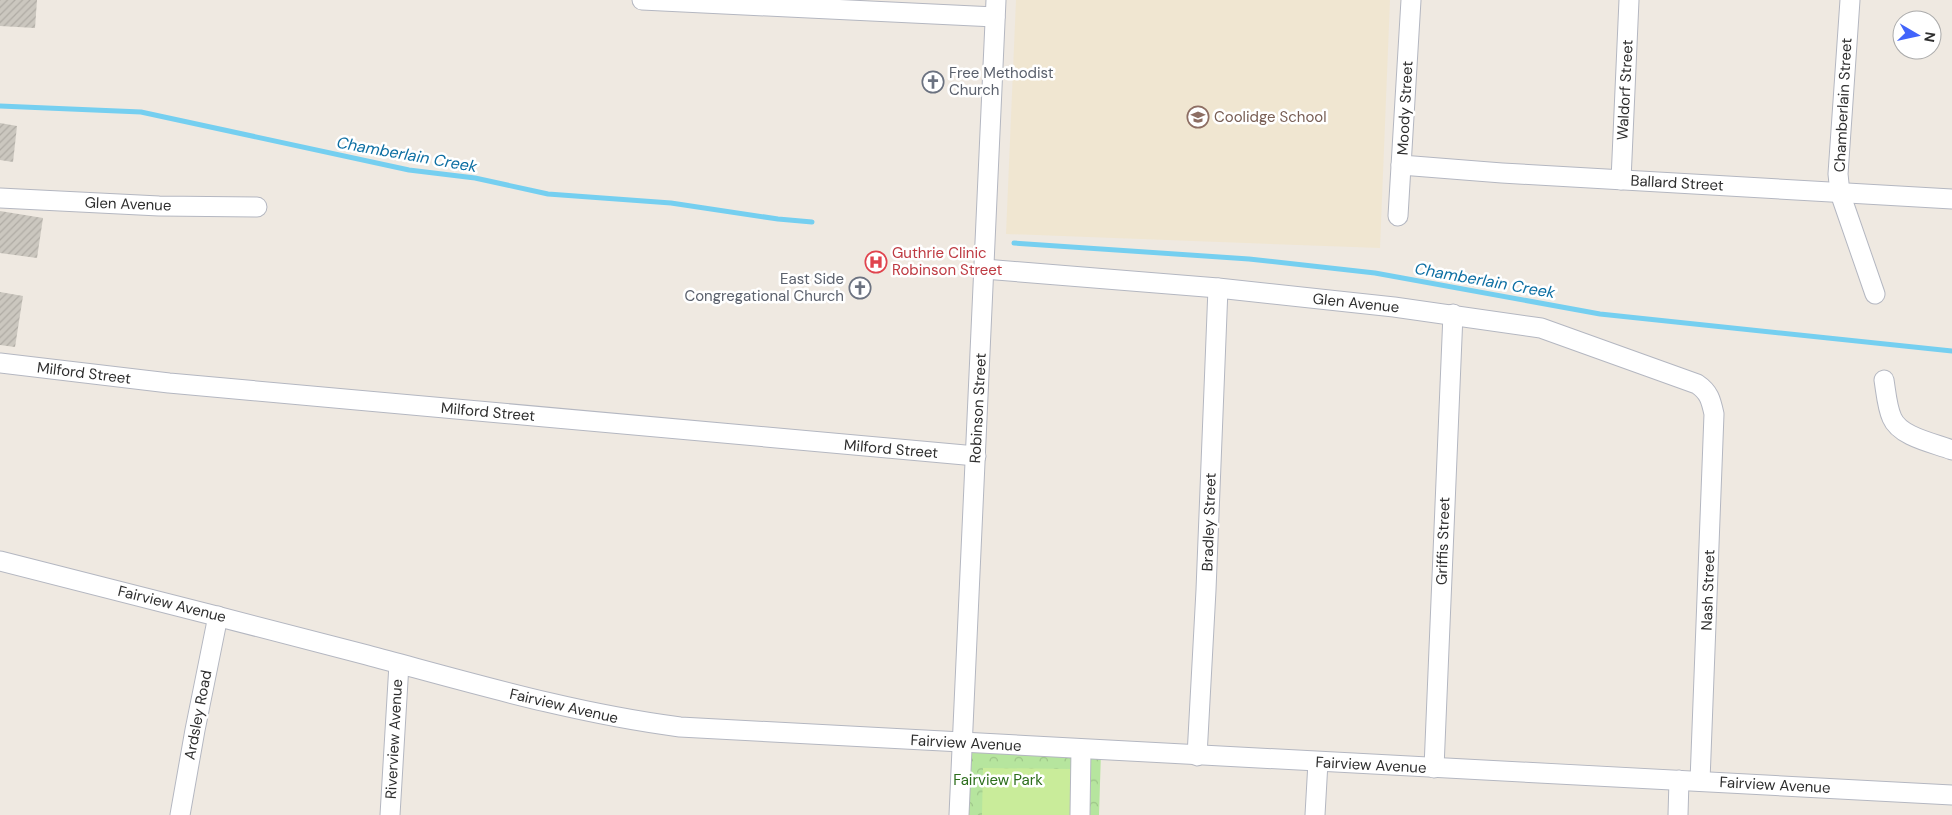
<svg xmlns="http://www.w3.org/2000/svg" width="1952" height="815" font-family="'DM Sans',sans-serif">
	<defs>
		<pattern id="park-crowns" width="20" height="18" patternUnits="userSpaceOnUse" patternTransform="scale(1.25)"><rect width="20" height="18" fill="#b6e59e"/><path d="M2 6a3 3 0 1 1 6 0M12 15a3 3 0 1 1 6 0" fill="none" stroke="#9dc588"/></pattern>
		<pattern id="building-hatch" width="6" height="6" patternUnits="userSpaceOnUse" patternTransform="scale(1.25)"><rect width="6" height="6" fill="#cbc7bf"/><path d="M-1 1l2-2M0 6l6-6M5 7l2-2" fill="none" stroke="#afaba4"/></pattern>
	</defs>
	<rect width="100%" height="100%" fill="#efe9e1"/>
	<polygon fill="#f0e6d1" points="1016,0 1390,0 1380,248 1006,234"/>
	<polygon fill="url(#park-crowns)" points="963,742 1101,751 1099,815 959,815"/>
	<polygon fill="#c9ec9a" points="983,768 1075,769 1075,815 982,815"/>
	<g fill="none" stroke-linecap="round" stroke-linejoin="round">
		<g stroke="#75cff0" stroke-width="5">
			<polyline points="0,106 141,112 409,170 475,178 548,194 671,203 778,219 812,222"/>
			<polyline points="1014,243 1249,259 1375,273 1600,314 1952,351"/>
		</g>
	</g>
	<g fill="url(#building-hatch)">
		<polygon points="0,0 37,0 35,28 0,26"/>
		<polygon points="0,123 17,126 13,162 0,160"/>
		<polygon points="0,211 43,218 37,258 0,253"/>
		<polygon points="0,292 23,296 15,347 0,345"/>
	</g>
	<g fill="none" stroke-linecap="round" stroke-linejoin="round">
		<g stroke="#b4b7c1" stroke-width="21">
			<g id="minor">
				<polyline points="642,0 995,17"/>
				<polyline points="1850,0 1838,174 1840,193 1875,294"/>
				<polyline points="1401,165 1502,173 1952,199"/>
				<polyline points="1621,180 1629,0"/>
				<polyline points="0,198 159,206 257,207"/>
				<polyline points="1398,216 1411,0"/>
				<path d="M984,269L1218,288L1394,307L1541,328L1697,384C1709,392 1711,400 1714,414L1700,781"/>
				<polyline points="0,363 169,383 976,456"/>
				<path d="M1884,380C1886,392 1887,407 1892,418C1900,437 1934,443 1952,450"/>
				<path d="M0,561C122,592 245,623 367,655C472,683 572,713 680,727L1952,795"/>
				<polyline points="1197,756 1206,590 1218,288"/>
				<polyline points="1434,768 1453,314"/>
				<polyline points="180,815 195,730 218,616"/>
				<polyline points="390,815 399,664"/>
				<polyline points="959,815 996,0"/>
				<polyline points="1080,815 1081,749"/>
				<polyline points="1315,815 1318,762"/>
				<polyline points="1678,815 1679,780"/>
			</g>
		</g>
		<use href="#minor" stroke="#fff" stroke-width="19"/>
	</g>
	<defs>
		<g id="church-ring" transform="scale(1.125)"><circle r="9.5" fill="#fff" stroke="#6b7280" stroke-width="1.5"/><path d="M-1.2-6h2.4v3.5h3.3v2.4h-3.3V6h-2.4V-.1h-3.3v-2.4h3.3Z" fill="#6b7280"/></g>
		<g id="school-ring" transform="scale(1.125)"><circle r="9.5" fill="#fff" stroke="#8d6e63" stroke-width="1.5"/><path d="M0-5L7-2L0 1L-7-2ZM-4 1L0 2.5L4 1V4Q0 6-4 4Z" fill="#8d6e63"/></g>
		<g id="hospital-ring" transform="scale(1.125)"><circle r="9.5" fill="#fff" stroke="#e0444e" stroke-width="1.5"/><path d="M-5-5h3v3.5h4V-5h3V5h-3V1.5h-4V5h-3Z" fill="#e0444e"/></g>
	</defs>
	<g fill-rule="evenodd">
		<use href="#church-ring" x="933" y="82"/>
		<use href="#school-ring" x="1198" y="117"/>
		<use href="#hospital-ring" x="876" y="262"/>
		<use href="#church-ring" x="860" y="288"/>
	</g>
	<g text-anchor="middle" stroke-width="5" stroke-linejoin="round" paint-order="stroke">
		<g font-size="15" fill="#5b616d" stroke="#fff" text-anchor="start">
			<text x="949" y="78">Free Methodist<tspan x="949" dy="17">Church</tspan></text>
			<text x="844" y="284" text-anchor="end">East Side<tspan x="844" dy="17">Congregational Church</tspan></text>
		</g>
		<g font-size="15" fill="#2e2e2e" stroke="#fff">
			<text transform="translate(1625 90) rotate(-87)" y="5">Waldorf Street</text>
			<text transform="translate(1843 105) rotate(-87)" y="5">Chamberlain Street</text>
			<text transform="translate(1405 108) rotate(-87)" y="5">Moody Street</text>
			<text transform="translate(1677 183) rotate(3)" y="5">Ballard Street</text>
			<text transform="translate(128 204) rotate(2)" y="5">Glen Avenue</text>
			<text transform="translate(1356 303) rotate(6)" y="5">Glen Avenue</text>
			<text transform="translate(84 373) rotate(7)" y="5">Milford Street</text>
			<text transform="translate(978 408) rotate(-87)" y="5">Robinson Street</text>
			<text transform="translate(488 412) rotate(5)" y="5">Milford Street</text>
			<text transform="translate(891 449) rotate(5)" y="5">Milford Street</text>
			<text transform="translate(1209 522) rotate(-88)" y="5">Bradley Street</text>
			<text transform="translate(1443 541) rotate(-88)" y="5">Griffis Street</text>
			<text transform="translate(1708 590) rotate(-88)" y="5">Nash Street</text>
			<text transform="translate(172 604) rotate(14)" y="5">Fairview Avenue</text>
			<text transform="translate(564 706) rotate(13)" y="5">Fairview Avenue</text>
			<text transform="translate(198 715) rotate(-79)" y="5">Ardsley Road</text>
			<text transform="translate(394 739) rotate(-87)" y="5">Riverview Avenue</text>
			<text transform="translate(966 743) rotate(3)" y="5">Fairview Avenue</text>
			<text transform="translate(1371 765) rotate(3)" y="5">Fairview Avenue</text>
			<text transform="translate(1775 785) rotate(3)" y="5">Fairview Avenue</text>
		</g>
		<g font-size="15" fill="#785e54" stroke="#fff" text-anchor="start">
			<text x="1214" y="122">Coolidge School</text>
		</g>
		<g font-size="15" fill="#be3a42" stroke="#fff" text-anchor="start">
			<text x="892" y="258">Guthrie Clinic<tspan x="892" dy="17">Robinson Street</tspan></text>
		</g>
		<g font-size="15" fill="#2c6e1b" stroke="#fff">
			<text x="998" y="785">Fairview Park</text>
		</g>
		<g font-size="16" font-style="italic" fill="#0d6fa3" stroke="#fff">
			<text transform="translate(407 154) rotate(10)" y="6">Chamberlain Creek</text>
			<text transform="translate(1485 280) rotate(10)" y="6">Chamberlain Creek</text>
		</g>
	</g>
	<g transform="translate(1917 35) rotate(99)"><circle r="24" fill="#ffffff" stroke="#ababab"/>
	<path d="M0-4L9 19L0 12L-9 19Z" fill="#4264fb"/>
	<text y="-8" font-size="14" font-weight="bold" text-anchor="middle" fill="#2e2e2e">N</text>
	</g>
</svg>
